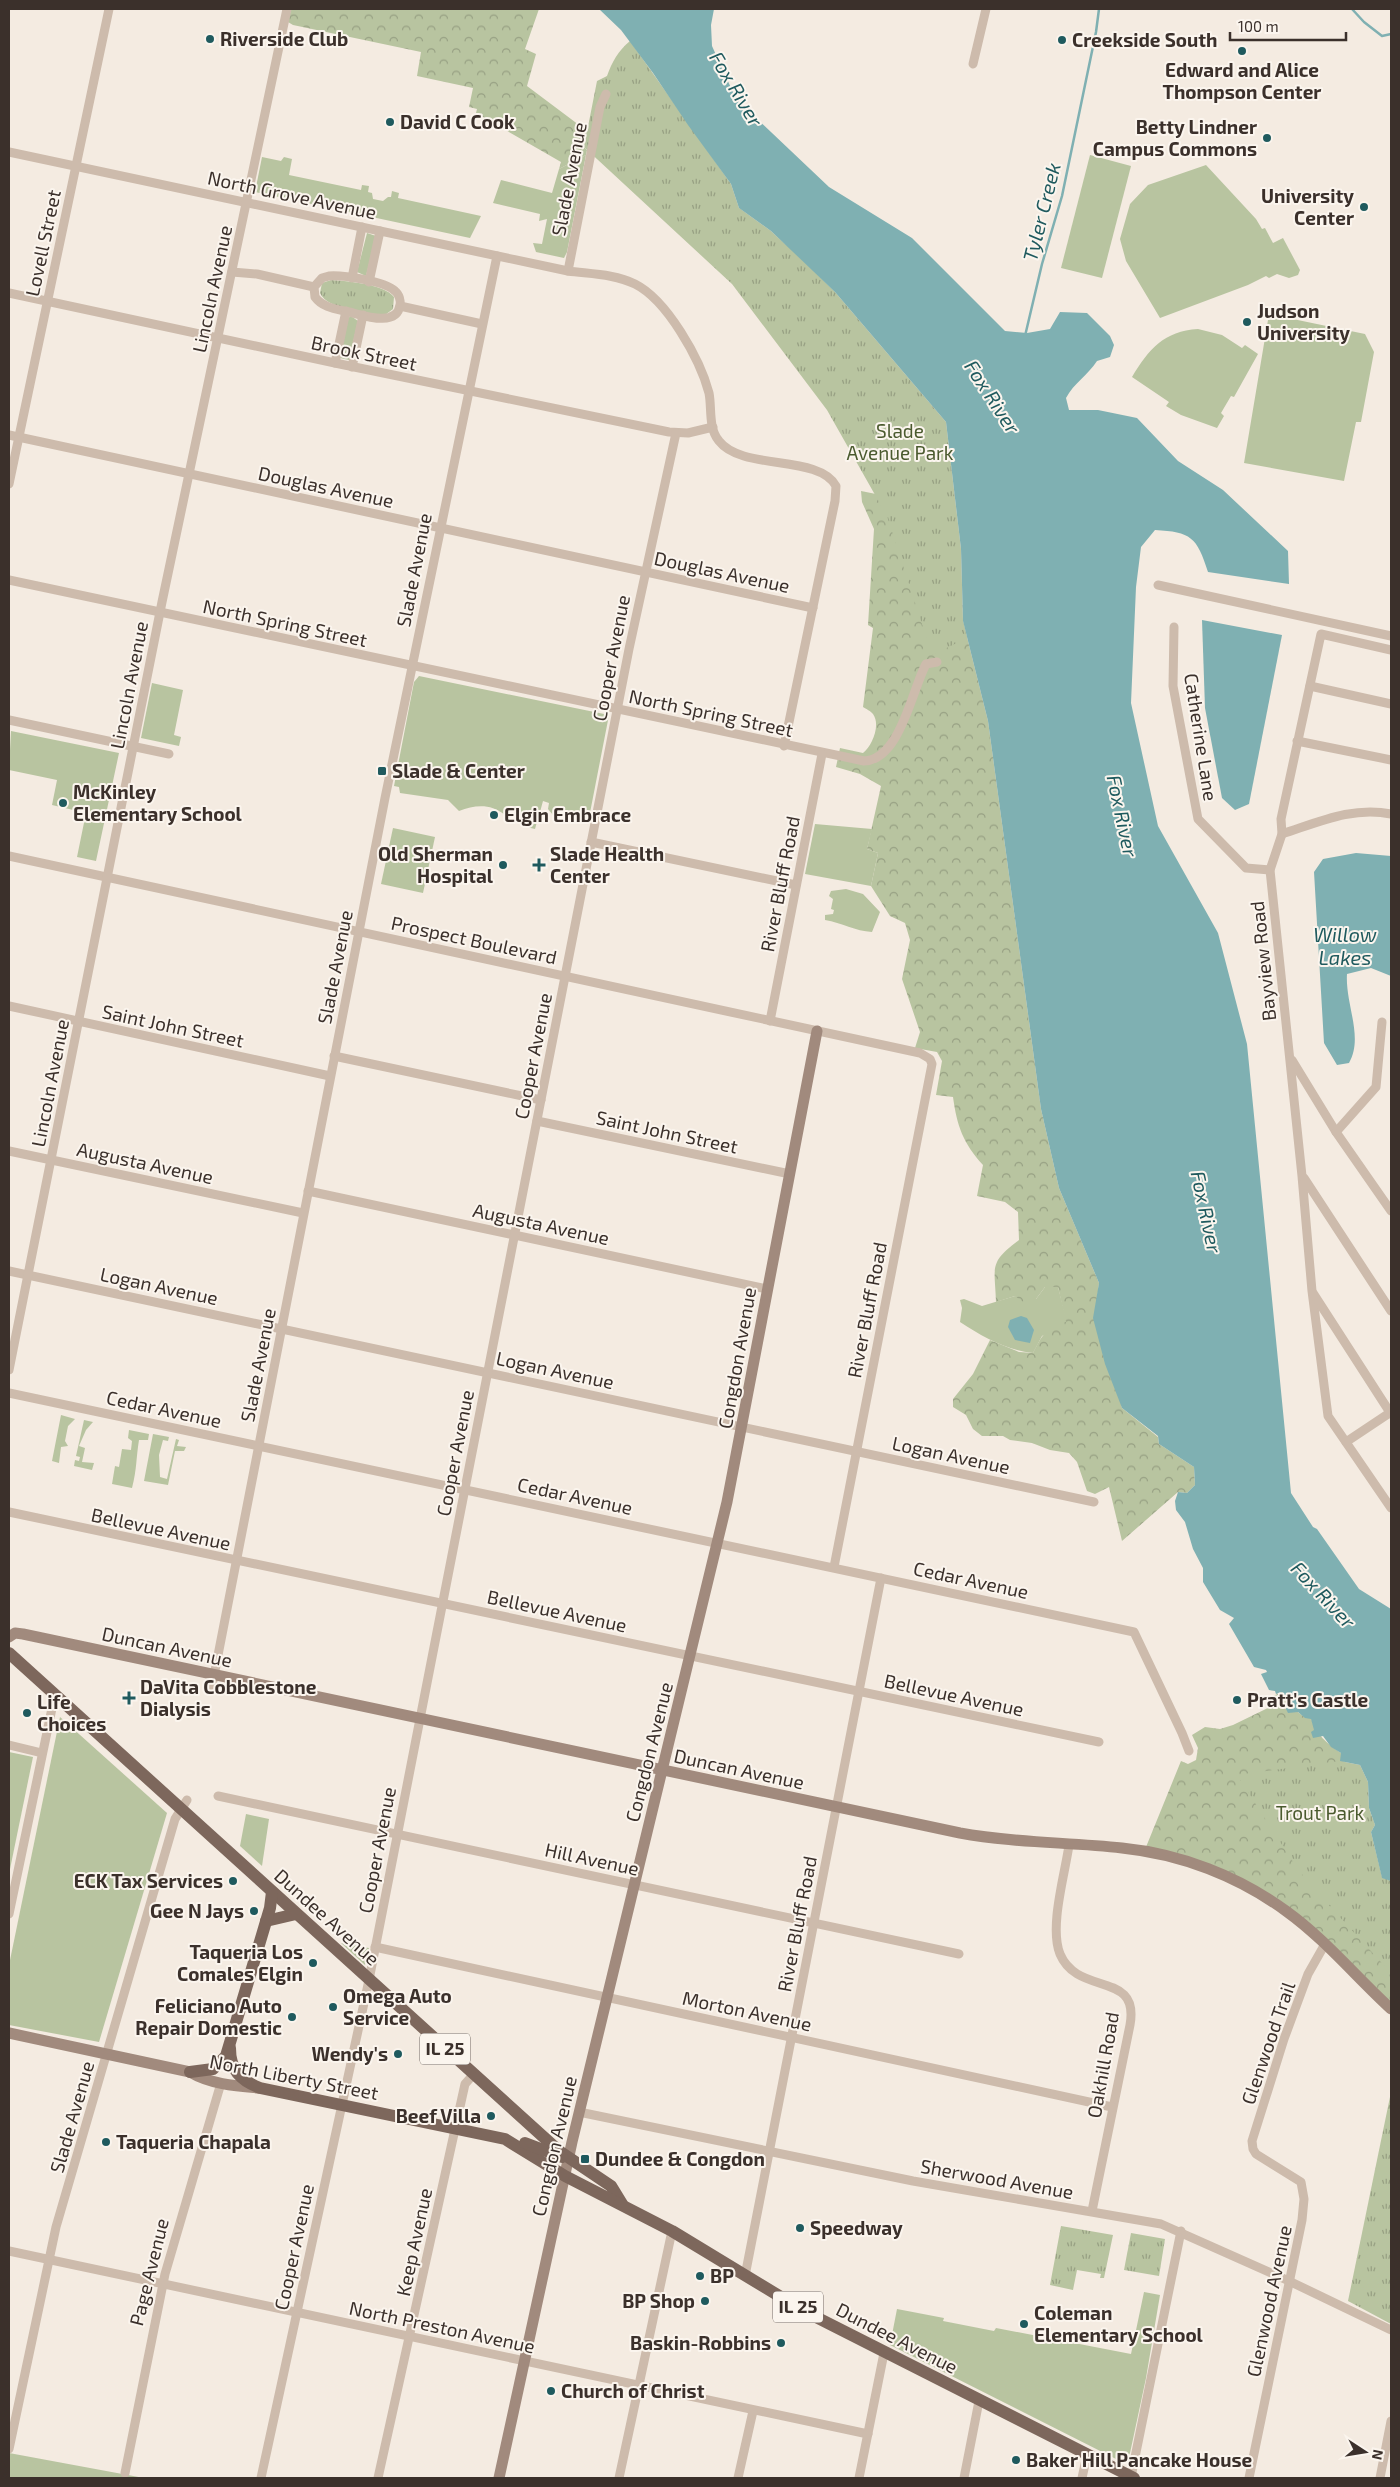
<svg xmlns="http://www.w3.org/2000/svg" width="1400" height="2487" font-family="'Exo 2',sans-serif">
	<defs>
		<pattern id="forest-crowns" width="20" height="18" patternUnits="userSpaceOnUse" patternTransform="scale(1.25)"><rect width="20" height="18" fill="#b8c4a0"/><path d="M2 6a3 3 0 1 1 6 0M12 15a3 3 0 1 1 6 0" fill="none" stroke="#97a083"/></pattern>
		<pattern id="park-tufts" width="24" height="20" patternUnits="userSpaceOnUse" patternTransform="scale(1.25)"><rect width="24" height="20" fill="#b8c4a0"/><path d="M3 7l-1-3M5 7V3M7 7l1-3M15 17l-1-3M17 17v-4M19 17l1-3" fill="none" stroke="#97a083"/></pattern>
	</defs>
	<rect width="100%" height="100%" fill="#f4ebe1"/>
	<g fill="#b8c4a0">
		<polygon points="586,155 567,252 564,258 536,252 533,243 542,244 547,219 539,221 540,214 493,203 501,180 552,193 559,169"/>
		<polygon points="1090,155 1131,166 1102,278 1061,268"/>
		<polygon points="262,157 281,161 284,157 292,159 289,175 361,190 362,185 369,186 368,192 372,193 373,199 383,201 388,197 391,197 392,191 399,193 398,198 481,216 470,238 255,192"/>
		<polygon points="1206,165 1256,219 1262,229 1265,228 1273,243 1283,238 1300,270 1298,275 1289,278 1277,274 1269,278 1266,276 1248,285 1160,318 1126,261 1120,239 1130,204 1148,185"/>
		<polygon points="367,233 376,236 366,276 357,272"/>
		<polygon points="1269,314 1365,334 1374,352 1361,422 1356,422 1344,481 1244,463"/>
		<polygon points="351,316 358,321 349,360 340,358 348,318"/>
		<path d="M1198,329L1222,335L1242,348L1245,345L1258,354L1234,397L1231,396L1221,413L1224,416L1217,428L1181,415L1166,406L1169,402L1132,377C1149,349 1164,331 1198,329Z"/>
		<path d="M419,676L609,715L588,823L553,815L548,809L549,803L543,801L540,812L529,810L528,815L538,818L535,829L522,826L511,810L505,815C490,803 475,805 459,811L448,800L400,793L399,787L394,786L414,682Z"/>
		<polygon points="152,683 183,690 174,735 181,737 179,746 141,738"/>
		<polygon points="11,731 119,753 96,861 77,857 86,813 52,805 57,780 9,770"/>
		<polygon points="815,824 872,829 867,849 878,853 871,886 805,874"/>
		<polygon points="393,828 435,837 423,893 381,884"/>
		<path d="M846,889L863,894L880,912L872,932C855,931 842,923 825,920V915L833,914L834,910L831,909L833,899L829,896L831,891Z"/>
		<path d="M1045,1287H1058L1067,1322L1042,1336L1033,1353C1006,1350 983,1337 960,1322L962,1308L960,1300L964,1299L982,1306L1015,1296L1036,1299Z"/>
		<polygon points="61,1415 75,1419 68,1426 65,1441 68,1446 61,1447 59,1463 52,1461"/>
		<polygon points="84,1420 93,1422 86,1430 79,1446 85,1448 82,1462 94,1463 92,1470 74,1466 75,1460 79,1461 80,1457 76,1456"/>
		<path d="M129,1430L149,1434L148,1440H139C136,1458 137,1469 132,1488L112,1484L115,1466L119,1467L122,1449L131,1450L132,1441L128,1438Z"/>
		<polygon points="153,1434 169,1437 168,1441 163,1440 159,1455 160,1477 167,1479 176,1439 179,1440 177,1446 186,1447 184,1451 175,1451 168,1485 144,1481"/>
		<polygon points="60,1717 167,1813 99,2042 9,2025 9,1965"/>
		<polygon points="9,1752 33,1757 9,1874"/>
		<polygon points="246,1814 269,1819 262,1866 240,1846"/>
		<polygon points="341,1943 369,1948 365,1965"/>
		<polygon points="1144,2292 1160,2295 1146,2378 1130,2453 1126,2459 1118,2460 890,2345 897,2309 944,2318 943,2321 994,2331 996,2328 1131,2354"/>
		<polygon points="9,2453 144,2478 9,2478"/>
	</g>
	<g fill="url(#forest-crowns)">
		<polygon points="291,9 539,9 525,49 536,54 527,86 587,131 584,147 587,150 586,155 559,169 561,162 476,113 477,109 469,107 473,88 417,76 421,52 293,25 288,22"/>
		<path d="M739,208L771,231L835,292L963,621L988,721L1041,1109L1059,1188L1099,1283L1097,1300L1122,1408L1158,1437L1159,1444L1194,1467L1195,1485L1187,1493L1178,1492L1122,1541L1109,1487L1095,1494L1087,1491L1077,1462L1069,1453L1050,1450L1032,1443L1010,1440L1003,1436H982L973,1429L966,1415L953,1407V1399L973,1374L990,1340L1019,1352L1033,1353C1041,1337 1048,1324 1066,1322L1058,1287H1045L1036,1299L1024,1303L1015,1296L996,1302C995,1267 988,1263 1019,1240L1018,1212L1005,1202L977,1196L983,1165C963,1143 957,1126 953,1097L936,1095L942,1061L937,1052L915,1048L920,1032L902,979L910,940L905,923L890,916L871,886L878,853L867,849L881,786L860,774L836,767L840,748L863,753C872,746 881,725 873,714C871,711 866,709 863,707L873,628L868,625L874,529L862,502L861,491L876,494L925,575Z"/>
		<path d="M1282,1692C1290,1701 1298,1718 1311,1718C1315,1733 1328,1745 1341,1753L1382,1878L1391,1881V2004L1291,1909L1146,1847L1181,1761L1188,1764L1196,1760L1198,1748L1192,1735L1205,1727L1220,1729L1233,1725L1276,1704L1273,1696Z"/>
	</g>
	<g fill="url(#park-tufts)">
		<path d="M630,41L731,184L739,208L789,247L835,292L946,422L961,549L963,621L967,638L932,655L887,516L827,410L732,284L584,147L597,81L607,76C612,62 618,51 630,41Z"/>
		<path d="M331,280C347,281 384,284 394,297L393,309L385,315H379C363,311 328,310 320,293L322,283Z"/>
		<polygon points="1340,1761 1360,1765 1368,1782 1369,1808 1375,1825 1371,1832 1382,1877 1391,1881 1391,1973 1314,1889 1297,1868 1237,1775"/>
		<polygon points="1391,2092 1391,2324 1348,2301"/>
		<polygon points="1061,2226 1113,2235 1104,2278 1100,2278 1101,2274 1077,2270 1073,2290 1050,2285"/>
		<polygon points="1131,2233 1165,2239 1159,2276 1124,2270"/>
	</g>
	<g fill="#7fb0b2">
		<path d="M599,9H714L711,25L712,46L736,99L829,187L912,238L1005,331L1027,333L1050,329L1060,312L1087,313L1110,336L1114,345L1110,357L1097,361C1088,375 1074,383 1066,398L1069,410H1098L1137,418L1178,461L1223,490L1288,551L1289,584L1208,572C1197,537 1191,532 1155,530L1141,547L1136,587L1131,703L1158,826L1218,933L1247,1044L1291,1493L1313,1527L1317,1529L1359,1589L1391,1609V1881L1382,1878L1371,1832L1375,1825L1369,1808L1368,1782L1360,1765L1340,1761L1341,1753L1331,1747L1323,1736L1313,1738L1311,1732L1314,1730L1311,1719L1305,1718L1298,1712L1288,1713L1286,1709L1289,1701L1282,1692L1276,1694L1275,1691L1269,1690L1261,1674L1267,1672L1266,1670L1254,1667L1229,1624L1234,1618L1220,1610L1203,1582V1568L1193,1549L1185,1522L1176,1510L1175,1501L1178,1492L1187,1493L1195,1485L1194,1467L1159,1444L1158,1436L1122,1408L1105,1364L1093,1318L1099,1283L1059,1188L1041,1109L988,721L963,621L961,549L946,422L835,292L771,231L739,208L731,184L688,125L653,73L621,30Z"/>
		<polygon points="1202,620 1282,635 1249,804 1235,810 1222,798 1205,708"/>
		<path d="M1356,853L1391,856V976L1371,968L1347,974C1345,1004 1364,1037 1349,1063L1337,1065L1324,1043L1314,872L1323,859Z"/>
		<polygon points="1021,1316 1027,1318 1034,1330 1030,1343 1015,1340 1008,1327 1010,1320"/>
	</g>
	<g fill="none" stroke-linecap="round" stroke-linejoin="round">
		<g stroke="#7fb0b2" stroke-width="2.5">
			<polyline points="1352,9 1364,22 1382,36 1391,34"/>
			<polyline points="1025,336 1042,264 1062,196 1096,32 1099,9"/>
		</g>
		<g stroke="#cdbbac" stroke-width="9">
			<polyline points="973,64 986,9"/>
			<path d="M9,152L568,271C590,274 615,274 635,284C667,300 700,359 709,393C712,408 708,428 719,441C742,471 819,454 836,486L835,501L784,746"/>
			<polyline points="568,271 600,107 606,94"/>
			<polyline points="232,272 257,274 314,287"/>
			<path d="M329,276C343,275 385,281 395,291C399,294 401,301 400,305C397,328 362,315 349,312C337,309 323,308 315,297L314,287L322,278Z"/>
			<polyline points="352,278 362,227"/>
			<polyline points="369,282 380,231"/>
			<polyline points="9,293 335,363 669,432 688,433 713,427"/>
			<polyline points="400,306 482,324"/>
			<polyline points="335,363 346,311"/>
			<polyline points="352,367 363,315"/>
			<polyline points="9,435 813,608"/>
			<polyline points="9,484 109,9"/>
			<path d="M9,580L864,761C900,760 912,690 926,664L937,662"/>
			<polyline points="1158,585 1391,636"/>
			<polyline points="1174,627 1173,686 1198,819 1246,868 1270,870"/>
			<polyline points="1391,650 1321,634 1281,819 1282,834 1270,870 1302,1176 1312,1291 1328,1416 1391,1508"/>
			<polyline points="1310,686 1391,704"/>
			<polyline points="9,720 169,754"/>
			<polyline points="1297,741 1391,760"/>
			<path d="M1282,834C1319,822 1353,806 1391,814"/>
			<polyline points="591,842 796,885"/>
			<polyline points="9,856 920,1053 930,1059 932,1064 834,1567"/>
			<polyline points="9,1006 330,1076"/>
			<polyline points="770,1021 822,754"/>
			<polyline points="334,1056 541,1100"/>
			<polyline points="1292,1060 1336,1132 1391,1211"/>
			<polyline points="537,1121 790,1174"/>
			<polyline points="1336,1132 1376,1087 1382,1022"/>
			<polyline points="9,1151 303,1213"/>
			<polyline points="1304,1178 1391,1311"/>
			<polyline points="308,1191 767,1289"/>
			<polyline points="9,1271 1094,1502"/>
			<polyline points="1313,1293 1391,1414"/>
			<polyline points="9,1370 162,602 287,9"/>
			<polyline points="9,1393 1134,1632 1182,1733 1189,1751"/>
			<polyline points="1346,1442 1391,1412"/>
			<polyline points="9,1512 1099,1742"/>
			<polyline points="212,1686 385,798 497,256"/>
			<polyline points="9,1745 42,1753"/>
			<polyline points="218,1796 959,1954"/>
			<path d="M1069,1845C1065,1874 1049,1927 1060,1954C1078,1997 1140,1970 1130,2025L1092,2211"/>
			<polyline points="9,1914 55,1694"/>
			<polyline points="375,1947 1112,2107"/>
			<polyline points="579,2112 913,2181 1161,2224 1289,2281 1391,2330"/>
			<polyline points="9,2251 868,2434"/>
			<polyline points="745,2276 881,1578"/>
			<polyline points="9,2449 56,2227 175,1819 187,1800"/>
			<polyline points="125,2473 165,2274 221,2083"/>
			<polyline points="1131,2477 1181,2231"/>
			<polyline points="261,2478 369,1980 629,649 676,433"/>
			<polyline points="378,2478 465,2084 473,2075"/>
			<polyline points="619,2478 672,2231"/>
			<polyline points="738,2478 753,2411"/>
			<polyline points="859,2478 884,2353"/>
			<polyline points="964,2478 979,2401"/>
			<polyline points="1082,2478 1087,2455"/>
			<polyline points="1249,2478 1302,2220 1304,2199 1301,2182 1256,2154 1253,2149 1252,2141 1284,2039 1308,1974 1325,1944"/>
			<polyline points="1380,2478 1391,2421"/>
		</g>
		<g stroke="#a18a7d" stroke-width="11">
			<path d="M9,1637L15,1633L23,1634L960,1833C1013,1843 1068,1842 1122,1848C1181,1854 1238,1876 1286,1911C1325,1939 1356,1977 1391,2009"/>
			<path d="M9,2033L190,2072C210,2084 235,2086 258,2088"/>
			<polyline points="499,2478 572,2142 727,1502 817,1031"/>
		</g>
		<g stroke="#7d675c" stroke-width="12">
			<polyline points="9,1653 559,2151 611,2186 622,2204"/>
			<polyline points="266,1921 296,1914"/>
			<path d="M230,2048C230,2070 240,2080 260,2088L505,2139L565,2176L672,2231L804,2311L1134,2478"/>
			<polyline points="190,2072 213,2069 226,2056 270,1908 272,1892"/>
			<polyline points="525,2143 562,2157"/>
		</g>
	</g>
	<g fill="#1f5a5e" stroke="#fbf5ee" stroke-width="2">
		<circle cx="210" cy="39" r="5"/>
		<circle cx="1062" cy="40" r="5"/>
		<circle cx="1242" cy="51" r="5"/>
		<circle cx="390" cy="122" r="5"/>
		<circle cx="1267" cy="138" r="5"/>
		<circle cx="1364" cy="207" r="5"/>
		<circle cx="1247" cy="322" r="5"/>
		<rect x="377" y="766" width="10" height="10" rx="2.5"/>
		<circle cx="63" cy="803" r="5"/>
		<circle cx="494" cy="815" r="5"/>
		<circle cx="503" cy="865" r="5"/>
		<path d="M536.5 857.5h5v5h5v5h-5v5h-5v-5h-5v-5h5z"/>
		<path d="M126.5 1690.5h5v5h5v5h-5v5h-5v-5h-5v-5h5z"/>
		<circle cx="1237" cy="1700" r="5"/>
		<circle cx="27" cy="1713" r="5"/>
		<circle cx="233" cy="1881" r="5"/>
		<circle cx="254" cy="1911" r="5"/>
		<circle cx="313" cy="1963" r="5"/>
		<circle cx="333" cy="2007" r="5"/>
		<circle cx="292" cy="2017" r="5"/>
		<circle cx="398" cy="2054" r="5"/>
		<circle cx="491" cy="2116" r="5"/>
		<circle cx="106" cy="2142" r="5"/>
		<rect x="580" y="2154" width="10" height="10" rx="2.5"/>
		<circle cx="800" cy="2228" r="5"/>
		<circle cx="700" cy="2276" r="5"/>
		<circle cx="705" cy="2301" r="5"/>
		<circle cx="1024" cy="2324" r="5"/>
		<circle cx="781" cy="2343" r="5"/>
		<circle cx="551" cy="2391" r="5"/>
		<circle cx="1016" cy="2460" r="5"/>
	</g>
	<g text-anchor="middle" stroke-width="4" stroke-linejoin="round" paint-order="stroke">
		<g fill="#fbf5ee" stroke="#756b66" stroke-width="1">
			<rect x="420" y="2033.5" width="50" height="31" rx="4"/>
			<rect x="773" y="2291.5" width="50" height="31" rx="4"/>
		</g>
		<g font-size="18" font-weight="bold" fill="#3b302b">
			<text x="445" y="2055">IL 25</text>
			<text x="798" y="2313">IL 25</text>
		</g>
		<g font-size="19" font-weight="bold" fill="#3b302b" stroke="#fbf5ee" text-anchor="start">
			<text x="220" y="46">Riverside Club</text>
			<text x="1072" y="47">Creekside South</text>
			<text x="1242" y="77" text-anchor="middle">Edward and Alice<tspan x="1242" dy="22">Thompson Center</tspan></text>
			<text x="400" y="129">David C Cook</text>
			<text x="1257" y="134" text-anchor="end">Betty Lindner<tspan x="1257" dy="22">Campus Commons</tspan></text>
			<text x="1354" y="203" text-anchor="end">University<tspan x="1354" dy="22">Center</tspan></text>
			<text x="1257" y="318">Judson<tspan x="1257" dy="22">University</tspan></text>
			<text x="392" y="778">Slade &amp; Center</text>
			<text x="73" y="799">McKinley<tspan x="73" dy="22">Elementary School</tspan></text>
			<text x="504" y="822">Elgin Embrace</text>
			<text x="493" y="861" text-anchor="end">Old Sherman<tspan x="493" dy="22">Hospital</tspan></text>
			<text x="550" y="861">Slade Health<tspan x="550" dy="22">Center</tspan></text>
			<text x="140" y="1694">DaVita Cobblestone<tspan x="140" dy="22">Dialysis</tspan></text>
			<text x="1247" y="1707">Pratt's Castle</text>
			<text x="37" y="1709">Life<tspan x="37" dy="22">Choices</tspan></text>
			<text x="223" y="1888" text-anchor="end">ECK Tax Services</text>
			<text x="244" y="1918" text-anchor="end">Gee N Jays</text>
			<text x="303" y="1959" text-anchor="end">Taqueria Los<tspan x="303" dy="22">Comales Elgin</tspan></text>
			<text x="343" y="2003">Omega Auto<tspan x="343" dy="22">Service</tspan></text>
			<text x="282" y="2013" text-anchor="end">Feliciano Auto<tspan x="282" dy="22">Repair Domestic</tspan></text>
			<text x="388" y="2061" text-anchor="end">Wendy's</text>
			<text x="481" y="2123" text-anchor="end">Beef Villa</text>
			<text x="116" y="2149">Taqueria Chapala</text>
			<text x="595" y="2166">Dundee &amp; Congdon</text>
			<text x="810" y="2235">Speedway</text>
			<text x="710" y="2283">BP</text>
			<text x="695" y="2308" text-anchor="end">BP Shop</text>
			<text x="1034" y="2320">Coleman<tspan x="1034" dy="22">Elementary School</tspan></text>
			<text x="771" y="2350" text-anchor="end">Baskin-Robbins</text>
			<text x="561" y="2398">Church of Christ</text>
			<text x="1026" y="2467">Baker Hill Pancake House</text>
		</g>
		<g font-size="19" fill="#3b302b" stroke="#fbf5ee">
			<text transform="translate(569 179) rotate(-79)" y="7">Slade Avenue</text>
			<text transform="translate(292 195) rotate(12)" y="7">North Grove Avenue</text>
			<text transform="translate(43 243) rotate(-78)" y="7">Lovell Street</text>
			<text transform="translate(212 289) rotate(-78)" y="7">Lincoln Avenue</text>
			<text transform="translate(364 353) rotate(12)" y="7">Brook Street</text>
			<text transform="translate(326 487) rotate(12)" y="7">Douglas Avenue</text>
			<text transform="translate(414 570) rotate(-79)" y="7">Slade Avenue</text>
			<text transform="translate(722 572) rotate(12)" y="7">Douglas Avenue</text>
			<text transform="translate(285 623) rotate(12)" y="7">North Spring Street</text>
			<text transform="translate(611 658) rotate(-79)" y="7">Cooper Avenue</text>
			<text transform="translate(129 685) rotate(-79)" y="7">Lincoln Avenue</text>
			<text transform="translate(711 713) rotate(12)" y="7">North Spring Street</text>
			<text transform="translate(1201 737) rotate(81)" y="7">Catherine Lane</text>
			<text transform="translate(780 884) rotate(-79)" y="7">River Bluff Road</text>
			<text transform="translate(474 940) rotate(12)" y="7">Prospect Boulevard</text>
			<text transform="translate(1263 961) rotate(-96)" y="7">Bayview Road</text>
			<text transform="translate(335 967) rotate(-79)" y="7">Slade Avenue</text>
			<text transform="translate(173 1026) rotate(12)" y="7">Saint John Street</text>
			<text transform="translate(533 1056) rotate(-79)" y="7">Cooper Avenue</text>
			<text transform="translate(50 1083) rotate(-79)" y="7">Lincoln Avenue</text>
			<text transform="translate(667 1132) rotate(12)" y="7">Saint John Street</text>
			<text transform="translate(145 1163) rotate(12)" y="7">Augusta Avenue</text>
			<text transform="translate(541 1224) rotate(12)" y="7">Augusta Avenue</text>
			<text transform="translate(159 1286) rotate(12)" y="7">Logan Avenue</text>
			<text transform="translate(867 1310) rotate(-79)" y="7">River Bluff Road</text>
			<text transform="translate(737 1358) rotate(-80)" y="7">Congdon Avenue</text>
			<text transform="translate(258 1365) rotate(-79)" y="7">Slade Avenue</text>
			<text transform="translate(555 1370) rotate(12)" y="7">Logan Avenue</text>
			<text transform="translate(164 1409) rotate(12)" y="7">Cedar Avenue</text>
			<text transform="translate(455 1453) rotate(-79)" y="7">Cooper Avenue</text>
			<text transform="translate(951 1455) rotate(12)" y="7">Logan Avenue</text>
			<text transform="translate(575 1496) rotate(12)" y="7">Cedar Avenue</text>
			<text transform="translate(161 1529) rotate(12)" y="7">Bellevue Avenue</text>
			<text transform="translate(971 1580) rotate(12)" y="7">Cedar Avenue</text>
			<text transform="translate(557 1611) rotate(12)" y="7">Bellevue Avenue</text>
			<text transform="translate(167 1647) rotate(12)" y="7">Duncan Avenue</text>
			<text transform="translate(954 1695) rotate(12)" y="7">Bellevue Avenue</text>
			<text transform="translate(649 1752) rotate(-76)" y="7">Congdon Avenue</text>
			<text transform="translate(739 1769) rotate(12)" y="7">Duncan Avenue</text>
			<text transform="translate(377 1850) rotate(-79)" y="7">Cooper Avenue</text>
			<text transform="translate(592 1859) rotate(12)" y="7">Hill Avenue</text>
			<text transform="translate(327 1917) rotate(42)" y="7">Dundee Avenue</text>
			<text transform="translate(797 1924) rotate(-79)" y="7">River Bluff Road</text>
			<text transform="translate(747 2011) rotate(12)" y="7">Morton Avenue</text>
			<text transform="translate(1268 2043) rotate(-71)" y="7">Glenwood Trail</text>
			<text transform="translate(1103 2065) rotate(-80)" y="7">Oakhill Road</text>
			<text transform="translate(294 2077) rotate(11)" y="7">North Liberty Street</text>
			<text transform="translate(72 2117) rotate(-74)" y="7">Slade Avenue</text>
			<text transform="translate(554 2146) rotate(-77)" y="7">Congdon Avenue</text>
			<text transform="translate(997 2179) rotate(10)" y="7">Sherwood Avenue</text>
			<text transform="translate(414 2242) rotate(-78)" y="7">Keep Avenue</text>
			<text transform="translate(294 2247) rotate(-78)" y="7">Cooper Avenue</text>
			<text transform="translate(149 2272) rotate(-76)" y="7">Page Avenue</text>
			<text transform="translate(1269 2301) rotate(-78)" y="7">Glenwood Avenue</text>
			<text transform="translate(442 2327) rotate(12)" y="7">North Preston Avenue</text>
			<text transform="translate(897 2338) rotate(27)" y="7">Dundee Avenue</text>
		</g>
		<g font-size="19" fill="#4a5a2e" stroke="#fbf5ee">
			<text x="900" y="438">Slade<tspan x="900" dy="22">Avenue Park</tspan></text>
			<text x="1320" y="1820">Trout Park</text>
		</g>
		<g font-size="20" font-style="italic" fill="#1f5a5e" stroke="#fbf5ee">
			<text transform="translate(736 89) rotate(59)" y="7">Fox River</text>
			<text transform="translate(1042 212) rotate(-76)" y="7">Tyler Creek</text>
			<text transform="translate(992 397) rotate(57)" y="7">Fox River</text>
			<text transform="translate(1122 816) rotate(78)" y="7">Fox River</text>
			<text x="1345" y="942">Willow<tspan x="1345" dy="23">Lakes</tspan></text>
			<text transform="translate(1206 1212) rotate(78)" y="7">Fox River</text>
			<text transform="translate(1323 1595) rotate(47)" y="7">Fox River</text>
		</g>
	</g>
	<rect width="1400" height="2487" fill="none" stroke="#3b302b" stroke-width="20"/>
	<g transform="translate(1365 2452) rotate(102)" stroke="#fbf5ee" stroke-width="4" paint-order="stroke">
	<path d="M0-4L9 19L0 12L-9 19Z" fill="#3b302b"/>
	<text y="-8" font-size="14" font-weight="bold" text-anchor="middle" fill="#3b302b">N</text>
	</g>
	<path d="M1230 32v8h116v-8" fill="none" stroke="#3b302b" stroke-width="2.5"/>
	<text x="1238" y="32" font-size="15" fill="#3b302b" stroke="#fbf5ee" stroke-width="4" paint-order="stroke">100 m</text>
</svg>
